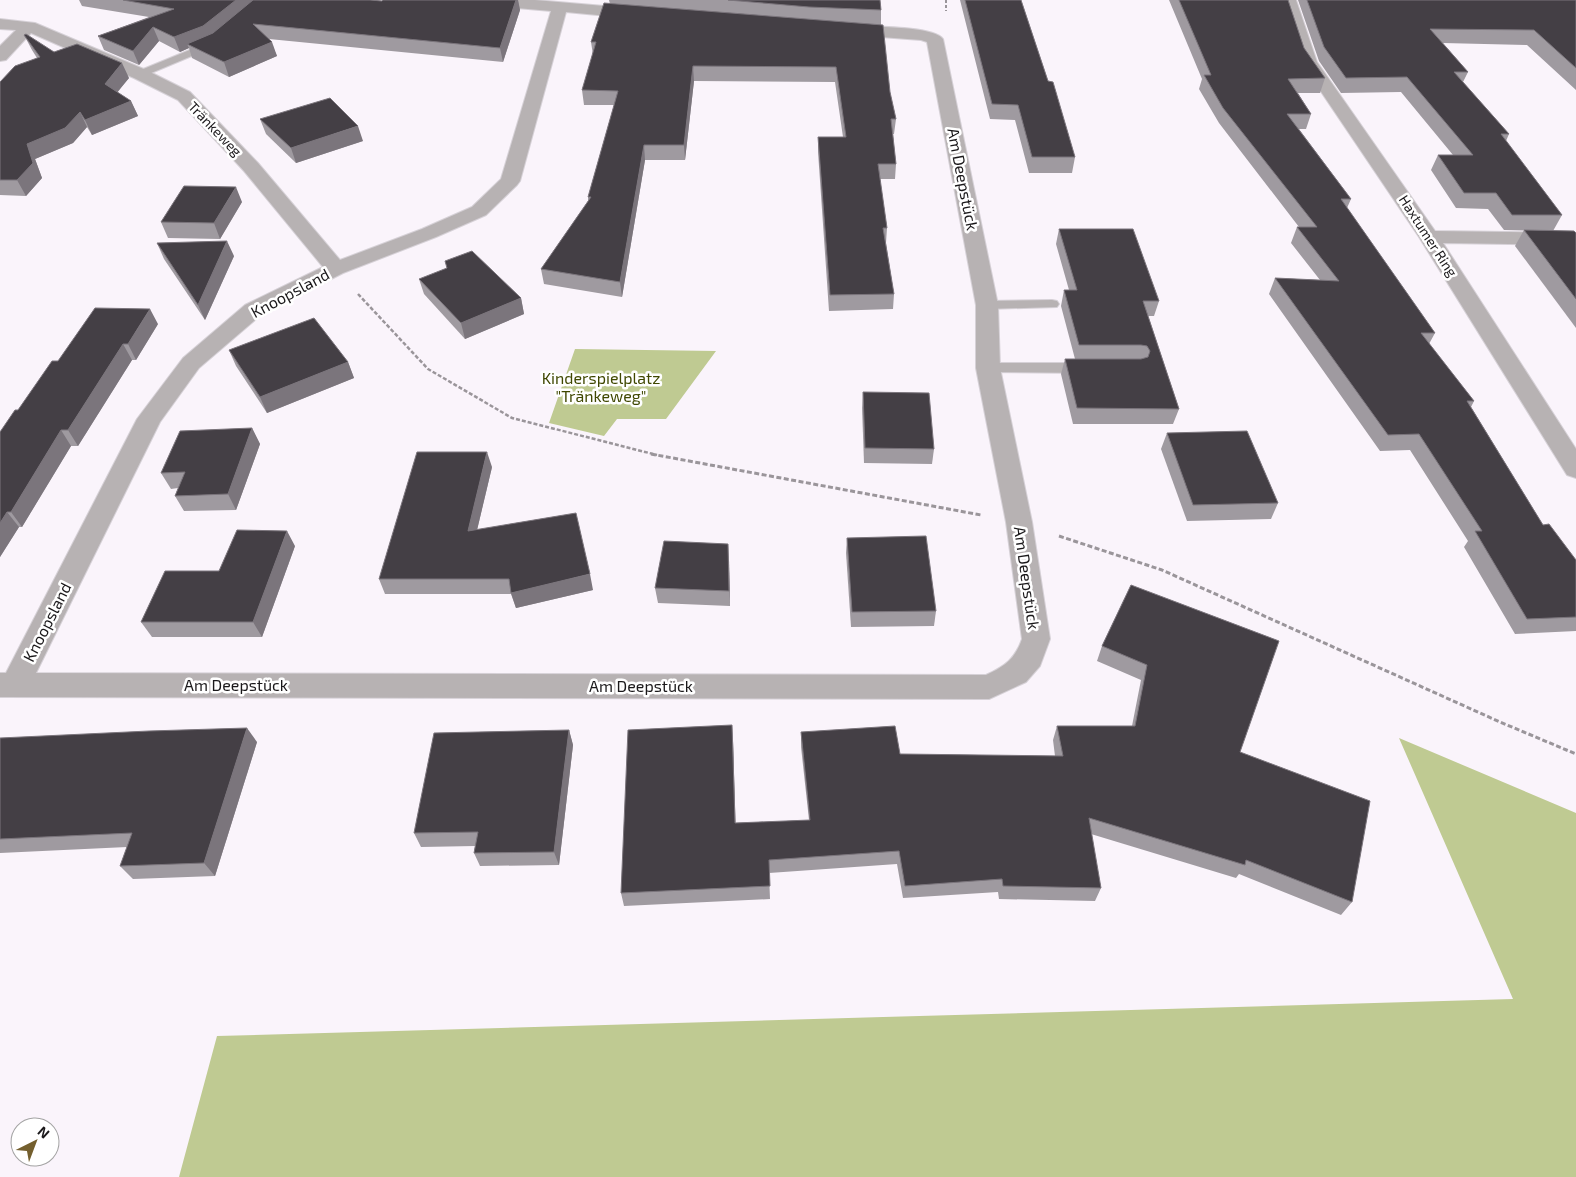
<svg xmlns="http://www.w3.org/2000/svg" width="1576" height="1177" font-family="'Exo 2',sans-serif">
	<rect width="100%" height="100%" fill="#faf4fb"/>
	<g fill="#bfca92">
		<polygon points="575,349 716,351 666,419 617,419 604,436 549,423"/>
		<polygon points="1399,738 1576,813 1576,1177 179,1177 217,1036 1513,999"/>
	</g>
	<g fill="none" stroke-linecap="round" stroke-linejoin="round">
		<g stroke="#d6d1d7" stroke-width="2">
			<g id="service">
				<polygon points="214,40 220,43 218,45 144,76 140,77 134,74 136,72"/>
				<polygon points="1052,300 1057,301 1059,304 1057,307 987,309 982,308 980,305 982,302 987,301"/>
				<polygon points="988,363 1087,363 1093,364 1095,368 1093,372 1087,373 982,372 980,368 982,364"/>
			</g>
		</g>
		<g stroke="#d6d1d7" stroke-width="2">
			<g id="minor">
				<path d="M475,0H535L639,9L645,11L647,14L645,17L639,19L566,12L520,181L517,185L486,215L436,237L343,273L261,315L199,368L160,422L36,673L986,675C1005,666 1015,659 1022,639L1006,522L976,368V305L927,42L921,40L840,34L838,31L840,28L846,26C864,27 933,25 943,39L998,305L1000,368L1032,522L1050,639L1040,666L1026,682L989,699L0,697V673H6L137,419L183,358L245,305L323,267L244,171L178,100L134,78L31,33L6,60L0,61V46L16,30L0,29V19L35,23L146,70L190,92L258,163L340,260L422,229L472,207L501,179L551,11L483,5L477,3Z"/>
				<polygon points="1280,0 1296,0 1317,62 1435,231 1576,233 1576,245 1443,243 1576,449 1576,478 1567,475 1419,237 1301,62"/>
			</g>
		</g>
		<polyline stroke="#9a959a" stroke-width="2" stroke-dasharray="3 2" stroke-linecap="butt" points="946,0 946,11"/>
		<polyline stroke="#9a959a" stroke-width="2.5" stroke-dasharray="4 2" stroke-linecap="butt" points="358,294 428,369 512,418 657,455"/>
		<g stroke="#9a959a" stroke-width="3" stroke-dasharray="5 2.5" stroke-linecap="butt">
			<polyline points="651,454 981,515"/>
			<polyline points="1059,536 1162,570 1500,722 1576,754"/>
		</g>
		<use href="#service" fill="#b7b2b3" fill-rule="evenodd"/>
		<use href="#minor" fill="#b7b2b3" fill-rule="evenodd"/>
	</g>
	<g fill="#9f9aa0">
		<polygon points="79,0 370,0 382,1 383,0 518,0 520,10 503,62 269,39 277,56 229,77 192,58 189,48 180,52 159,41 139,65 104,50 98,36 149,17 82,6"/>
		<polygon points="609,0 880,0 881,10 881,25 862,24 890,92 896,119 894,134 893,134 896,164 895,179 880,179 887,228 886,243 894,294 893,309 829,311 818,152 818,137 843,137 835,82 694,81 685,160 645,160 622,297 544,284 541,269 588,201 588,197 614,105 584,105 582,90 593,55 591,42 610,4"/>
		<polygon points="960,0 1021,0 1048,81 1075,157 1072,173 1029,173 1015,120 990,119"/>
		<polygon points="1169,0 1288,0 1304,48 1325,78 1320,93 1298,93 1311,114 1306,129 1299,129 1351,199 1347,208 1435,333 1429,344 1474,401 1471,407 1543,525 1576,560 1576,631 1515,634 1464,547 1468,541 1410,450 1380,451 1269,294 1275,278 1320,280 1291,243 1297,227 1299,227 1219,123 1199,89 1202,79"/>
		<polygon points="1298,0 1576,0 1576,90 1527,45 1443,43 1468,72 1463,82 1509,134 1506,141 1562,215 1553,231 1504,230 1488,209 1456,208 1431,170 1438,155 1453,155 1401,92 1341,93 1319,61"/>
		<polygon points="24,35 54,52 129,78 117,92 131,101 138,116 92,135 87,127 73,143 35,159 42,178 26,196 0,195 0,82 37,58 32,50"/>
		<polygon points="260,119 363,141 296,163 266,134"/>
		<polygon points="242,202 220,239 168,238 161,222"/>
		<polygon points="1059,229 1159,301 1154,316 1148,316 1179,409 1173,424 1073,424 1061,374 1065,359 1075,359 1061,306 1064,290 1069,290 1056,244"/>
		<polygon points="1524,230 1576,233 1576,328 1515,246"/>
		<polygon points="157,243 234,256 205,320 164,259"/>
		<polygon points="419,279 521,298 524,314 465,339 424,294"/>
		<polygon points="158,324 136,360 132,360 78,446 71,446 22,527 19,527 0,557 0,432 58,361"/>
		<polygon points="229,350 348,362 354,378 267,413 236,366"/>
		<polygon points="863,392 934,449 932,464 864,463 862,408"/>
		<polygon points="252,428 260,444 236,510 184,511 175,496 178,488 171,489 161,473"/>
		<polygon points="1167,433 1278,503 1271,519 1187,521 1161,449"/>
		<polygon points="492,467 477,530 593,590 516,608 511,594 385,594 379,579"/>
		<polygon points="847,538 936,611 934,626 851,627 846,553"/>
		<polygon points="295,546 262,637 152,637 141,622 219,571"/>
		<polygon points="729,560 730,606 658,603 655,588"/>
		<polygon points="1131,585 1240,752 1352,902 1341,915 1239,874 1236,878 1091,834 1101,888 1095,901 999,899 998,892 903,898 897,864 769,873 770,899 624,906 621,893 733,740 735,823 809,820 801,747 801,732 900,754 1055,756 1053,740 1057,726 1132,726 1141,680 1097,661 1102,646"/>
		<polygon points="569,730 573,745 559,865 480,866 474,853 475,846 421,847 414,833"/>
		<polygon points="0,738 257,742 215,876 133,879 120,866 127,847 0,853"/>
	</g>
	<g fill="#7b757c">
		<polygon points="236,0 259,0 208,40 187,44 189,48 180,52 174,37"/>
		<polygon points="516,0 518,0 520,10 503,62 500,48"/>
		<polygon points="153,27 159,41 139,65 133,51"/>
		<polygon points="272,42 277,56 229,77 224,62"/>
		<polygon points="122,63 129,78 112,99 105,84"/>
		<polygon points="693,66 694,81 685,160 684,145"/>
		<polygon points="131,101 138,116 92,135 85,120"/>
		<polygon points="80,112 87,127 73,143 35,159 42,178 26,196 17,180 27,144"/>
		<polygon points="358,126 363,141 296,163 291,148"/>
		<polygon points="644,145 645,160 622,297 620,282"/>
		<polygon points="236,187 242,202 220,239 214,223"/>
		<polygon points="227,241 234,256 205,320 198,305"/>
		<polygon points="521,298 524,314 465,339 461,323"/>
		<polygon points="150,309 158,324 136,360 128,344"/>
		<polygon points="123,344 132,360 78,446 68,430"/>
		<polygon points="348,362 354,378 267,413 260,397"/>
		<polygon points="252,428 260,444 236,510 228,494"/>
		<polygon points="61,430 71,446 22,527 11,512"/>
		<polygon points="487,452 492,467 473,547 468,531"/>
		<polygon points="7,512 19,527 0,557 0,523"/>
		<polygon points="287,531 295,546 262,637 253,622"/>
		<polygon points="728,544 729,560 730,606 729,591"/>
		<polygon points="590,574 593,590 516,608 511,593"/>
		<polygon points="732,725 733,740 736,837 735,823"/>
		<polygon points="247,728 257,742 215,876 204,863"/>
		<polygon points="569,730 573,745 559,865 554,852"/>
	</g>
	<g fill="#443f45" stroke="#7b757c">
		<polygon points="123,0 236,0 203,26 174,37 153,27 133,51 98,36 174,9"/>
		<polygon points="253,0 370,0 382,1 383,0 516,0 500,48 253,24 272,42 224,62 187,44 213,33"/>
		<polygon points="728,0 880,0 881,10 809,7"/>
		<polygon points="965,0 1021,0 1048,81 1053,82 1075,157 1032,157 1018,105 992,104"/>
		<polygon points="1179,0 1288,0 1304,48 1325,78 1288,79 1311,114 1287,114 1351,199 1341,199 1435,333 1421,333 1474,401 1467,401 1543,525 1549,524 1576,560 1576,617 1527,619 1475,531 1482,531 1419,434 1388,435 1275,278 1339,281 1297,227 1317,227 1223,108 1204,75 1211,75"/>
		<polygon points="1307,0 1576,0 1576,68 1534,30 1430,29 1468,72 1454,72 1509,134 1501,134 1562,215 1512,215 1496,193 1464,193 1438,155 1473,155 1407,77 1346,78 1324,47"/>
		<polygon points="604,3 883,25 890,92 896,119 891,119 896,164 878,164 887,228 883,228 894,294 830,295 818,137 846,137 836,67 693,66 684,145 644,145 620,282 541,269 591,197 588,197 618,91 582,90 596,42 591,42"/>
		<polygon points="26,34 54,52 77,44 122,63 105,84 131,101 85,120 80,112 65,128 27,144 33,163 17,180 0,180 0,82 15,66 40,57 24,35"/>
		<polygon points="330,98 358,126 291,148 260,119"/>
		<polygon points="184,186 236,187 214,223 161,222"/>
		<polygon points="1059,229 1133,229 1159,301 1143,301 1179,409 1077,408 1065,359 1141,359 1148,357 1150,351 1147,346 1141,345 1079,345 1064,290 1077,290"/>
		<polygon points="1524,230 1574,231 1576,233 1576,299"/>
		<polygon points="227,241 198,305 157,243"/>
		<polygon points="472,251 521,298 461,323 419,279 447,268 445,261"/>
		<polygon points="95,308 150,309 128,344 123,344 68,430 61,430 11,512 7,512 0,523 0,432 15,410 18,410 52,361 58,361"/>
		<polygon points="314,318 348,362 260,397 229,350"/>
		<polygon points="863,392 929,393 934,449 865,448"/>
		<polygon points="252,428 228,494 175,496 185,472 161,473 180,431"/>
		<polygon points="1247,431 1278,503 1193,505 1167,433"/>
		<polygon points="417,452 487,452 468,531 576,513 590,574 511,593 509,579 379,579"/>
		<polygon points="237,530 287,531 253,622 141,622 165,571 219,571"/>
		<polygon points="926,536 936,611 852,612 847,538"/>
		<polygon points="664,541 728,544 729,591 655,588"/>
		<polygon points="1131,585 1279,641 1240,752 1370,801 1352,902 1246,860 1245,865 1089,818 1101,888 1003,886 1002,879 905,886 899,851 769,860 770,886 621,893 628,730 732,725 735,823 810,820 801,732 895,726 900,754 1063,756 1057,726 1135,726 1147,665 1102,646"/>
		<polygon points="247,728 204,863 120,866 132,833 0,839 0,738 149,731"/>
		<polygon points="569,730 554,852 474,853 478,832 414,833 434,733"/>
	</g>
	<g text-anchor="middle" stroke-width="5" stroke-linejoin="round" paint-order="stroke">
		<g font-size="14" fill="#1a181a" stroke="#fff">
			<text transform="translate(215 129) rotate(46)" y="5">Tränkeweg</text>
			<text transform="translate(1428 236) rotate(57)" y="5">Haxtumer Ring</text>
		</g>
		<g font-size="16" fill="#1a181a" stroke="#fff">
			<text transform="translate(963 179) rotate(79)" y="6">Am Deepstück</text>
			<text transform="translate(290 293) rotate(-28)" y="6">Knoopsland</text>
			<text transform="translate(1027 578) rotate(82)" y="6">Am Deepstück</text>
			<text transform="translate(47 622) rotate(-63)" y="6">Knoopsland</text>
			<text x="236" y="691">Am Deepstück</text>
			<text x="641" y="692">Am Deepstück</text>
		</g>
		<g font-size="16" fill="#3f4700" stroke="#fff">
			<text x="601" y="384">Kinderspielplatz<tspan x="601" dy="18">"Tränkeweg"</tspan></text>
		</g>
	</g>
	<g transform="translate(35 1142) rotate(42)"><circle r="24" fill="#ffffff" stroke="#a3a3a3"/>
	<path d="M0-4L9 19L0 12L-9 19Z" fill="#745f2e"/>
	<text y="-8" font-size="14" font-weight="bold" text-anchor="middle" fill="#1a181a">N</text>
	</g>
</svg>
